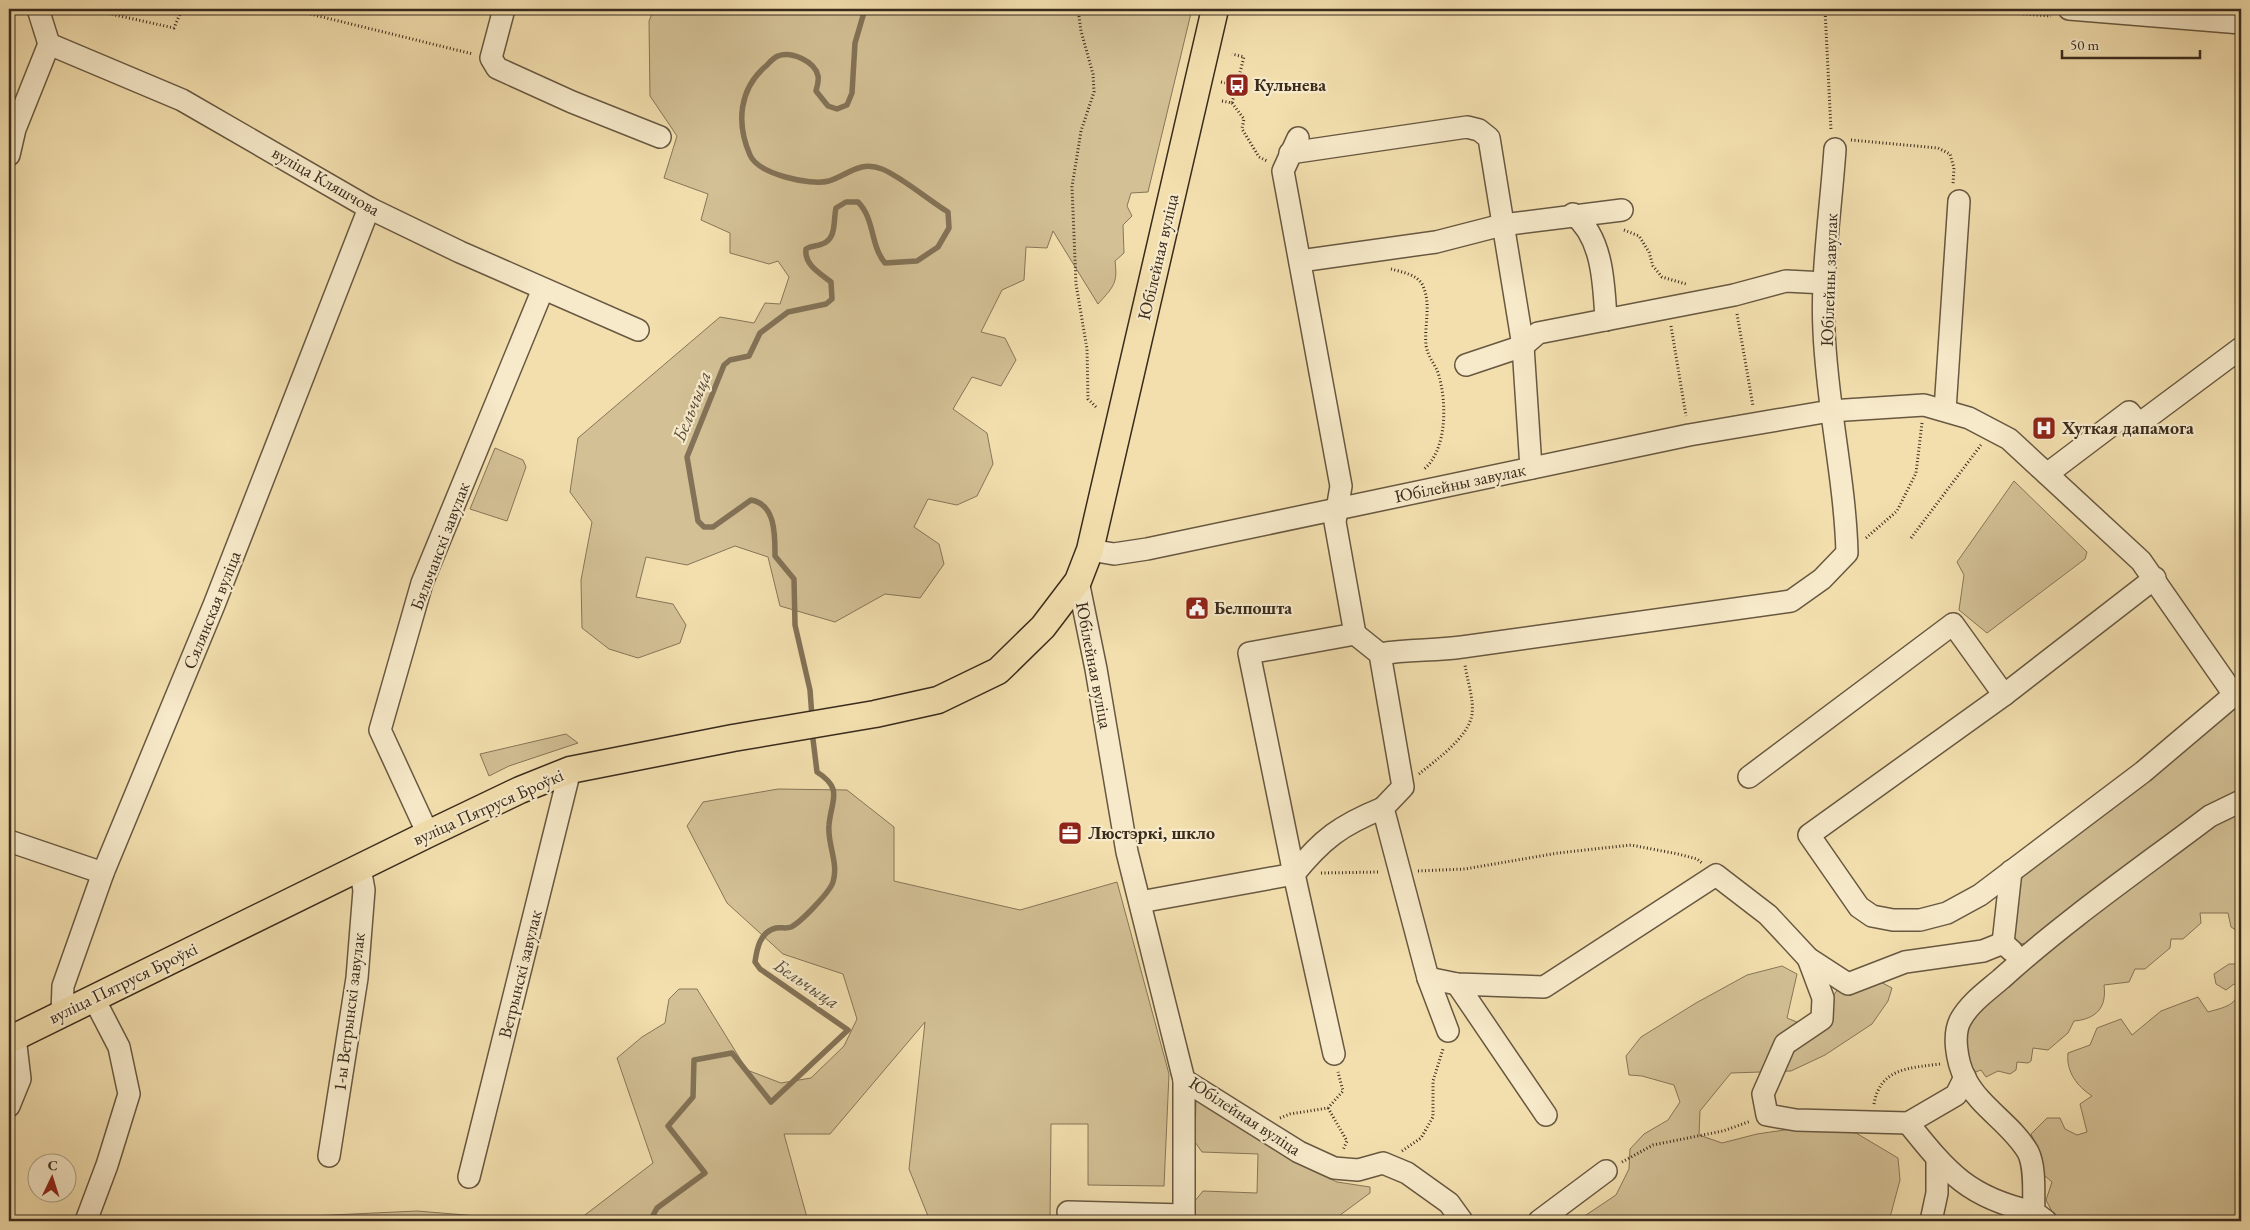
<svg xmlns="http://www.w3.org/2000/svg" width="2250" height="1230" font-family="'EB Garamond',serif">
	<rect width="100%" height="100%" fill="#f3dfae"/>
	<filter id="stains"><feTurbulence type="fractalNoise" baseFrequency=".004" numOctaves="4"/><feColorMatrix values="0 0 0 0 .2 0 0 0 0 .09 0 0 0 0 .02 0 0 0 .5 -.17"/></filter>
	<radialGradient id="worn" r=".72"><stop offset=".6" stop-color="#630" stop-opacity="0"/><stop offset="1" stop-color="#630" stop-opacity=".3"/></radialGradient>
	<g fill="#d3c095" stroke="#867659">
		<path d="M654,9H1192L1148,192L1131,193L1127,206L1132,216L1123,225L1124,253L1115,261C1118,284 1113,287 1098,304L1053,231L1047,248L1026,247L1024,280L1002,290L981,332L1005,338L1016,360L1001,386L972,377L953,409L987,433L993,464L977,496L957,505L928,499L914,527L939,544L944,564L920,598L885,594L835,622L780,606L768,557L735,546L687,565L646,557L636,597L673,604L686,625L680,643L638,658L609,649L582,628L581,580L592,522L570,492L578,438L720,317L754,323L765,303L780,304L789,277L778,261L769,264L730,253V233L701,220L708,194L664,178L677,136L650,96L649,21Z"/>
		<polygon points="495,448 523,460 526,467 507,521 470,509"/>
		<polygon points="2014,481 2087,552 2085,559 1987,633 1959,610 1964,575 1957,562"/>
		<polygon points="2234,706 2241,706 2241,796 2029,943 2020,944 2013,939 2014,879"/>
		<polygon points="566,734 578,743 509,766 489,776 480,754"/>
		<polygon points="778,789 847,790 894,827 894,881 1020,910 1117,882 1169,1074 1164,1186 1088,1185 1088,1124 1051,1124 1050,1221 930,1221 909,1169 925,1022 830,1134 784,1134 808,1221 577,1221 653,1163 617,1058 642,1037 665,1023 669,999 679,989 697,989 747,1070 781,1083 811,1078 844,1046 857,1019 843,974 783,954 727,903 687,826 703,802"/>
		<path d="M2241,807V933L2231,927L2228,913H2200L2201,923L2183,939H2171L2170,948L2145,969H2135L2129,982L2104,985C2107,1008 2096,1019 2074,1021L2068,1033L2048,1050L2033,1048L2031,1061L2028,1063L2017,1062L2016,1070L2010,1074L1998,1071L1986,1077L1981,1070L1973,1073L1963,1055L1968,1013L2214,820Z"/>
		<path d="M2229,964H2241V1221H2057L2046,1200L2052,1182L2038,1170L2039,1152L2031,1134L2047,1118H2060L2065,1129L2077,1135L2087,1132L2080,1104L2092,1096C2077,1086 2066,1072 2068,1053L2090,1045L2097,1028L2121,1019L2132,1035L2161,1011L2198,997L2208,1012C2225,1007 2237,1006 2240,987L2234,984L2226,990L2216,984L2214,974Z"/>
		<polygon points="1782,966 1797,974 1787,1018 1814,1029 1840,985 1875,979 1892,988 1888,1001 1872,1024 1825,1055 1791,1071 1731,1073 1700,1111 1699,1135 1722,1143 1757,1134 1805,1127 1856,1133 1898,1158 1900,1180 1889,1221 1577,1221 1616,1195 1629,1169 1630,1149 1644,1134 1668,1120 1680,1102 1674,1085 1642,1076 1629,1075 1626,1056 1641,1037 1696,1003 1747,975"/>
		<polygon points="1196,1099 1297,1163 1337,1182 1370,1187 1370,1193 1332,1221 1192,1221 1194,1202 1203,1191 1257,1193 1258,1154 1202,1152 1195,1142"/>
		<polygon points="417,1211 538,1221 187,1221 187,1217 267,1218"/>
	</g>
	<g fill="none" stroke-linecap="round" stroke-linejoin="round">
		<g stroke="#837257" stroke-width="5.5">
			<path d="M812,717L810,690L795,625L794,579L775,556C775,536 776,504 751,500L713,527H704L698,521L687,457L724,365L730,360L749,356L760,333L788,312L826,304L832,299L831,282C820,273 804,265 806,249C812,245 816,247 822,244C837,239 833,221 836,208L846,202H858C875,219 870,245 885,263L917,261L938,247L949,228L948,212C930,201 900,176 882,169C860,160 848,175 829,181C810,186 758,174 750,155C736,123 739,89 766,66C769,63 774,57 778,56C791,51 815,61 818,76C819,80 817,87 816,91L828,106L837,109L847,105L852,93L855,43L865,9"/>
			<path d="M650,1221L657,1208L705,1173L668,1126L693,1097L694,1060L732,1053L771,1102L848,1030L760,969L755,962C757,948 760,932 776,928C781,927 786,929 791,927C800,923 830,892 833,882C839,863 827,844 829,825C831,800 844,789 817,772L812,731"/>
		</g>
		<g stroke="#685841" stroke-width="24">
			<g id="minor">
				<polyline points="38,9 49,44 182,100 369,208 460,252 638,330"/>
				<polyline points="504,9 491,58 497,68 572,102 660,137"/>
				<polyline points="2069,9 2241,23"/>
				<polyline points="1298,138 1283,171 1341,486 1335,522 1355,634 1249,653 1294,874 1334,1054"/>
				<polyline points="1290,153 1467,127 1479,130 1489,138 1523,346 1531,468"/>
				<polyline points="9,155 15,129 49,44"/>
				<path d="M1573,214C1603,237 1604,285 1606,320"/>
				<polyline points="1300,261 1436,242 1502,225 1622,210"/>
				<polyline points="1466,365 1523,346 1538,333 1734,295 1786,281 1825,283"/>
				<polyline points="1945,410 1959,201"/>
				<polyline points="2047,474 2129,412 2139,424 2241,348"/>
				<polyline points="1090,550 1114,554 1147,549 1689,435 1830,411 1924,405 1969,418 2009,439 2141,561 2235,696 2241,699"/>
				<polyline points="2155,578 2004,695 1809,835 1859,907 1872,916 1893,920 1920,920 1947,913 1980,895 2143,772 2241,689"/>
				<polyline points="1078,581 1096,669 1127,852 1184,1080 1299,1152 1334,1168 1358,1170 1383,1163 1407,1173 1449,1203 1462,1221"/>
				<polyline points="1355,634 1380,654 1403,787 1383,808 1428,978 1448,1031"/>
				<path d="M1380,654C1408,649 1434,651 1462,647L1791,601L1822,579L1847,553C1845,479 1827,406 1824,331C1821,273 1831,208 1835,149"/>
				<polyline points="1749,777 1953,624 2004,695"/>
				<polyline points="428,834 380,730 422,583 543,289"/>
				<polyline points="9,841 103,873"/>
				<polyline points="2011,871 2003,943 2012,951"/>
				<path d="M1140,902L1294,874C1322,839 1341,825 1383,808"/>
				<polyline points="1808,958 1823,998 1822,1019 1785,1044 1763,1094 1767,1115 1796,1120 1908,1123 1956,1095 1965,1077"/>
				<polyline points="1428,978 1457,984 1544,987 1716,875 1768,915 1808,958 1848,984 1905,962 1983,951 2003,943"/>
				<polyline points="1457,984 1546,1115"/>
				<polyline points="62,1013 63,986 103,873 214,605 369,208"/>
				<polyline points="9,1106 20,1079 15,1037"/>
				<path d="M1908,1123C1948,1173 1969,1198 2034,1212"/>
				<polyline points="329,1156 357,978 364,890 360,868"/>
				<polyline points="469,1177 570,770"/>
				<polyline points="1068,1212 1184,1215"/>
				<polyline points="86,1221 107,1165 129,1094 119,1047 93,997"/>
				<polyline points="1184,1221 1184,1080"/>
				<polyline points="1539,1221 1606,1171"/>
				<polyline points="1931,1221 1937,1193 1937,1160"/>
				<path d="M2046,1221L2034,1212C2033,1195 2036,1168 2028,1152C2011,1123 1980,1108 1965,1078C1957,1062 1952,1034 1961,1019C1970,1003 1987,991 2001,979C2066,920 2140,869 2210,816L2241,801"/>
			</g>
		</g>
		<g stroke="#392b1d" stroke-width="29">
			<polyline id="major" points="9,1040 428,834 520,790 570,770 733,738 875,714 938,700 998,671 1043,627 1078,581 1090,550 1215,9"/>
		</g>
		<g stroke="#392b1d" stroke-width="3" stroke-dasharray="1 2.5" stroke-linecap="butt">
			<polyline points="88,9 174,28 182,9"/>
			<polyline points="290,9 473,54"/>
			<polyline points="1078,9 1081,31 1093,74 1094,92 1081,131 1072,187 1076,284 1087,349 1088,399 1096,407"/>
			<polyline points="1825,9 1831,130"/>
			<polyline points="1960,9 2051,16"/>
			<polyline points="1221,82 1237,85"/>
			<polyline points="1222,101 1232,103 1244,57 1232,54"/>
			<polyline points="1232,103 1244,119 1242,129 1259,157 1267,161"/>
			<polyline points="1851,140 1938,148 1950,154 1954,168 1953,184"/>
			<polyline points="1624,230 1639,236 1649,252 1653,266 1662,277 1686,284"/>
			<path d="M1391,269C1401,272 1416,274 1422,284C1432,303 1424,325 1426,345C1428,359 1436,364 1439,376C1447,404 1447,451 1423,470"/>
			<polyline points="1737,314 1753,406"/>
			<polyline points="1671,326 1686,416"/>
			<polyline points="1866,538 1897,511 1916,473 1922,423"/>
			<polyline points="1911,538 1981,445"/>
			<path d="M1419,774C1436,760 1469,737 1472,714C1474,699 1467,680 1465,665"/>
			<polyline points="1418,871 1465,869 1558,853 1631,845 1678,854 1697,859 1702,863"/>
			<polyline points="1321,873 1380,872"/>
			<path d="M1874,1104C1880,1068 1909,1068 1940,1064"/>
			<polyline points="1328,1108 1347,1141 1343,1150"/>
			<polyline points="1280,1118 1290,1114 1328,1108 1343,1091 1338,1072"/>
			<polyline points="1402,1151 1421,1138 1433,1117 1433,1081 1443,1049"/>
			<polyline points="1622,1162 1653,1145 1723,1131 1751,1121"/>
		</g>
		<use href="#minor" stroke="#f7eaca" stroke-width="21"/>
		<use href="#major" stroke="#f3dfae" stroke-width="26"/>
	</g>
	<defs>
		<g id="bus-square" transform="scale(1.25)"><rect x="-9" y="-9" width="18" height="18" rx="4" fill="#8f2418" stroke="#f7eaca"/><path d="M-5-6H5V4H4V6H2V4H-2V6H-4V4H-5ZM-3.5-4V0h7V-4ZM-3.5 1.2v1.5H-2V1.2ZM2 1.2v1.5H3.5V1.2Z" fill="#fff"/></g>
		<g id="hospital-square" transform="scale(1.25)"><rect x="-9" y="-9" width="18" height="18" rx="4" fill="#8f2418" stroke="#f7eaca"/><path d="M-5-5h3v3.5h4V-5h3V5h-3V1.5h-4V5h-3Z" fill="#fff"/></g>
		<g id="civic-square" transform="scale(1.25)"><rect x="-9" y="-9" width="18" height="18" rx="4" fill="#8f2418" stroke="#f7eaca"/><path d="M-.6-6.5H3V-4.5H.6V-3L4-1V1h2V6H-6V1h2V-1L-.6-3ZM-1.2 2.5V6h2.4V2.5Z" fill="#fff"/></g>
		<g id="office-square" transform="scale(1.25)"><rect x="-9" y="-9" width="18" height="18" rx="4" fill="#8f2418" stroke="#f7eaca"/><path d="M-6-3h4V-5.5h4V-3h4V5H-6ZM-1-4.5V-3h2v-1.5ZM-6 0V1H6V0Z" fill="#fff"/></g>
	</defs>
	<g fill-rule="evenodd">
		<use href="#bus-square" x="1237" y="85"/>
		<use href="#hospital-square" x="2044" y="428"/>
		<use href="#civic-square" x="1197" y="608"/>
		<use href="#office-square" x="1070" y="833"/>
	</g>
	<g text-anchor="middle" stroke-width="4.5" stroke-linejoin="round" paint-order="stroke">
		<g font-size="18" font-weight="bold" fill="#392b1d" stroke="#f7eaca" text-anchor="start">
			<text x="1254" y="91">Кульнева</text>
			<text x="2062" y="434">Хуткая дапамога</text>
			<text x="1214" y="614">Белпошта</text>
			<text x="1088" y="839">Люстэркі, шкло</text>
		</g>
		<g font-size="18" fill="#392b1d" stroke="#f7eaca">
			<text transform="translate(326 181) rotate(30)" y="6">вуліца Кляшчова</text>
			<text transform="translate(1158 257) rotate(-77)" y="6">Юбілейная вуліца</text>
			<text transform="translate(1829 280) rotate(-88)" y="6">Юбілейны завулак</text>
			<text transform="translate(1460 483) rotate(-12)" y="6">Юбілейны завулак</text>
			<text transform="translate(440 546) rotate(-69)" y="6">Бяльчанскі завулак</text>
			<text transform="translate(212 610) rotate(-68)" y="6">Сялянская вуліца</text>
			<text transform="translate(1094 665) rotate(79)" y="6">Юбілейная вуліца</text>
			<text transform="translate(488 807) rotate(-24)" y="6">вуліца Пятруся Броўкі</text>
			<text transform="translate(520 974) rotate(-76)" y="6">Ветрынскі завулак</text>
			<text transform="translate(123 983) rotate(-26)" y="6">вуліца Пятруся Броўкі</text>
			<text transform="translate(349 1012) rotate(-83)" y="6">1-ы Ветрынскі завулак</text>
			<text transform="translate(1245 1116) rotate(33)" y="6">Юбілейная вуліца</text>
		</g>
		<g font-size="19" font-style="italic" fill="#5e4f3a" stroke="#f7eaca">
			<text transform="translate(691 406) rotate(-68)" y="7">Бельчыца</text>
			<text transform="translate(807 983) rotate(34)" y="7">Бельчыца</text>
		</g>
	</g>
	<rect width="2250" height="1230" fill="none" stroke="#f3dfae" stroke-width="30"/>
	<rect x="10" y="10" width="2230" height="1210" fill="none" stroke="#392b1d" stroke-width="2.5"/>
	<rect x="15" y="15" width="2220" height="1200" fill="none" stroke="#392b1d"/>
	<g transform="translate(52 1178) rotate(4)"><circle r="24" fill="#f7eaca" stroke="#ab9e85"/>
	<path d="M0-4L9 19L0 12L-9 19Z" fill="#8f2418"/>
	<text y="-8" font-size="14" font-weight="bold" text-anchor="middle" fill="#392b1d">С</text>
	</g>
	<path d="M2062 50v8h138v-8" fill="none" stroke="#392b1d" stroke-width="2.5"/>
	<text x="2070" y="50" font-size="15" fill="#392b1d" stroke="#f7eaca" stroke-width="4" paint-order="stroke">50 m</text>
	<rect width="100%" height="100%" filter="url(#stains)"/>
	<rect width="100%" height="100%" fill="url(#worn)"/>
</svg>
